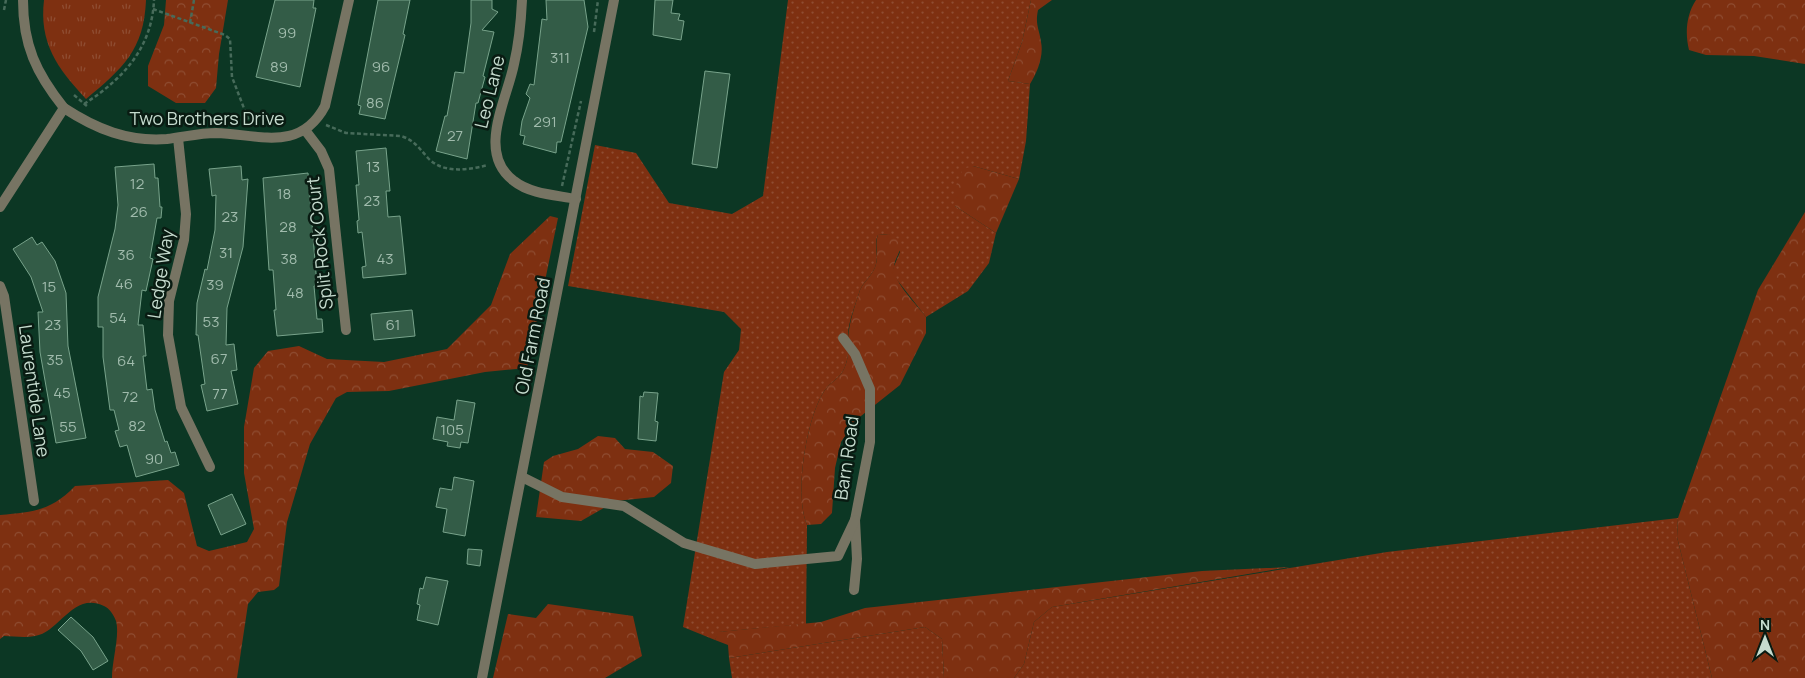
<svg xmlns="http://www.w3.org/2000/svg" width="1805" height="678" font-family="Manrope,sans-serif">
	<defs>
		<pattern id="grass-dots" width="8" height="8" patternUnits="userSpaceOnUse" patternTransform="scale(1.25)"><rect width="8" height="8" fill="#7e3011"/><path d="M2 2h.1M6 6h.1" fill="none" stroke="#8f4d32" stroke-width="1.8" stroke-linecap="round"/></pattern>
		<pattern id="forest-crowns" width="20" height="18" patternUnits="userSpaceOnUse" patternTransform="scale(1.25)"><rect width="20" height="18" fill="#7e3011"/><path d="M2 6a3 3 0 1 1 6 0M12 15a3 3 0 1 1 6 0" fill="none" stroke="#8f4d32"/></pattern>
		<pattern id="park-tufts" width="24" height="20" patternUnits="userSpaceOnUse" patternTransform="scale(1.25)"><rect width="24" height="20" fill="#7e3011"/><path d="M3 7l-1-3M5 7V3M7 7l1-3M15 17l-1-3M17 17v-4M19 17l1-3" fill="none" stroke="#8f4d32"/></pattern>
	</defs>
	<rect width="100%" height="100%" fill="#0c3724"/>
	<g fill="url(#grass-dots)">
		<path d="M788,0H1031L1022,42L1008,81L1030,84L1026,141L1019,179L973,166L955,206L996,233L989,263L968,291L926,317L894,276V266L900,252L889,234L878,235C873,246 879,253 876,264C874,274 864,281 860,290C856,303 849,320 848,334C848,342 849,352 847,360C842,381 832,378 823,393C806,421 794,495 807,525L806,624L719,632L715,640L683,627L724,372L739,350L741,329L724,312L568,286L595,145L636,153L669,203L732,214L763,196Z"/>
		<polygon points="1678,518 1677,537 1712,678 1014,678 1024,664 1034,622 1052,607 1387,552"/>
		<polygon points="925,627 942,639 944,678 732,678 729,658"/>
	</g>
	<g fill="url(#forest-crowns)">
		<polygon points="166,0 228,0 219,54 216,88 205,103 176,103 148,86 148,66 164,25"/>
		<path d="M1031,0H1052L1038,10C1035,25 1039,28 1041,42C1044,56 1037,73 1030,84L1008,81L1022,42Z"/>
		<path d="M1696,0H1805V64L1754,56L1706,55L1689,50C1685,34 1686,15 1696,0Z"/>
		<polygon points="973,166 1019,179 996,233 955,206 954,190 963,169"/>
		<polygon points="1805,212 1805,678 1712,678 1677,537 1678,518 1758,290"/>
		<path d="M550,216L558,218L527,368L485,372L389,391L347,392L336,398L310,444L287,522L279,586L274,590L258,592L248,604L237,678H112C112,660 120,636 116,621C114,615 109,608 104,606C73,591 60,632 35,636C25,638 13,636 4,636L0,639V515C33,512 51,511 75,486L168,480L184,493L197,546L209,551L247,542L254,529L244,473V427L254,368L268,351L299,346L327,359L384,362L447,349L491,305L510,254Z"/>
		<path d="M889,234L900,240C901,256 895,256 894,267C892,281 918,306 926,317V333L900,385L856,420L841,442L835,468L832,513L821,524L807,525C794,495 806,421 823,393C832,378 842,381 847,360C849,351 847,340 849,330C851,317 856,302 860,290C864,281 874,274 876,264C879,253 874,246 878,235Z"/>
		<polygon points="598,436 615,438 625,449 653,452 673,466 671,483 654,497 616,501 581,521 536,517 544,462 553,456 578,449"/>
		<polygon points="1290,567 1052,607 1034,622 1024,664 1014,678 944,678 942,639 925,627 729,658 728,645 715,640 718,632 821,622 865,608 1202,571"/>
		<polygon points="548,604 633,616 642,656 605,678 493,678 508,614 536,618"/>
	</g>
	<path fill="url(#park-tufts)" d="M44,0H146C144,50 123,68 86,99C57,68 39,43 44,0Z"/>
	<g fill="#335c47" stroke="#78a38b">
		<polygon points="275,0 314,0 313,8 316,8 300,87 256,77"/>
		<polygon points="378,0 410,0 403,34 405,35 385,119 359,114 361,106 358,105"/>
		<polygon points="471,0 492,0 492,9 498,12 482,30 494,32 483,76 485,77 478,103 476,103 467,159 436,151 445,116 447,116 455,72 464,73 471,23"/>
		<polygon points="546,0 584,0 588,27 561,142 557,142 556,153 523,144 525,136 520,135 522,121 530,98 526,94 530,84 534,85 542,19 547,20"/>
		<polygon points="655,0 673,0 671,13 680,14 678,20 684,21 681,40 653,35"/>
		<polygon points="705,71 730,74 717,168 692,164"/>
		<polygon points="386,148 390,191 386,191 388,217 400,216 406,274 363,278 362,267 366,266 362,232 358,233 357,221 359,220 356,185 359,185 356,151"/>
		<polygon points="154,164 155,178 158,178 160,207 162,207 161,218 157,218 150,258 153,259 146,291 142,290 138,325 143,325 146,356 143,356 147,390 152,389 155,410 165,442 167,441 171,453 175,452 179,465 136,477 127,445 120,447 115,431 119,430 114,410 110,410 103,357 103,327 98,327 98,297 115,229 118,205 115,167"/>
		<polygon points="241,166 242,180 248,179 243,247 227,308 226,345 234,344 237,370 231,371 238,404 207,411 201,385 205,384 198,335 196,335 197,303 205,269 207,270 215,230 216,195 212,196 209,169"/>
		<polygon points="308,173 317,286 314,286 317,319 322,319 323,332 277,336 274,310 276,310 273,270 269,270 263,178"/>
		<polygon points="32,237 37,245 42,242 55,261 66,293 68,346 86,438 56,443 40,352 38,312 43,312 31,277 13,249"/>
		<polygon points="412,310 415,336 374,340 371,314"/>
		<polygon points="644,392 658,393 655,421 658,422 656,441 638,439 640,396 643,397"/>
		<polygon points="457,400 475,403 468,443 461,442 460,448 447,446 448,442 433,439 437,417 454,420"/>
		<polygon points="454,477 474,481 465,536 443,532 447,509 436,507 440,488 452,490"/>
		<polygon points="232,494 246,524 221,535 208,505"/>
		<polygon points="468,549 482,550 480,566 467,564"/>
		<polygon points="426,577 448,581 438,625 417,620 420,605 417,604 420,588 423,589"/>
		<polygon points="71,617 93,637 108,661 93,670 81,651 58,630"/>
	</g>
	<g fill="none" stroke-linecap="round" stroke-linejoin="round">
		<g stroke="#476b5a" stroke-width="2.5" stroke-dasharray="4 2.5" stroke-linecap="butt">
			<polyline points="153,9 225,35 230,39 232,77 250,124"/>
			<polyline points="4,10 6,0"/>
			<polyline points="190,23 194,0"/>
			<polyline points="594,32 598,0"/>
			<polyline points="74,95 88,107"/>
			<path d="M84,104C123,79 152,48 154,0"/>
			<path d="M326,125L346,133L401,136C414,140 419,148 428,158C443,174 468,170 488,165"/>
			<polyline points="562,186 581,101"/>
		</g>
		<g stroke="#777463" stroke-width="10">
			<path d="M522,0C521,22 519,43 514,64C507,100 476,153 514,181C530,194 556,195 576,199"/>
			<path d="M64,108C96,129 128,142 167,139C184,137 200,133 216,133C258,134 300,153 325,106L349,0"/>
			<polyline points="305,130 321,151 329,169 346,330"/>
			<polyline points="178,138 186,214 184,240 169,301 168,335 181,407 210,467"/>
			<path d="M0,207L64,108C36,73 23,45 23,0"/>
			<polyline points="0,286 4,296 34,501"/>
			<polyline points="843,338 855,354 870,389 870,442 855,520 857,559 854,590"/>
			<polyline points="522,477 562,497 624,506 684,543 755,564 838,556 855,520"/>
			<polyline points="482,678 614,0"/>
		</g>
	</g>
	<g text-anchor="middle" stroke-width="5" stroke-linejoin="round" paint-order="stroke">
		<g font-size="15" fill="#a0bbac">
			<text x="287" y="38">99</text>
			<text x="560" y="63">311</text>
			<text x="279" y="72">89</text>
			<text x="381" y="72">96</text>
			<text x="375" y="108">86</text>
			<text x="545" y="127">291</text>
			<text x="455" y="141">27</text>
			<text x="373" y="172">13</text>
			<text x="137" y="189">12</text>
			<text x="284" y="199">18</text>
			<text x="372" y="206">23</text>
			<text x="139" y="217">26</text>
			<text x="230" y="222">23</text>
			<text x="288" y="232">28</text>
			<text x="226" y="258">31</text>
			<text x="126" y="260">36</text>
			<text x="289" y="264">38</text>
			<text x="385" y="264">43</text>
			<text x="124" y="289">46</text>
			<text x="215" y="290">39</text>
			<text x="49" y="292">15</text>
			<text x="295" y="298">48</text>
			<text x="118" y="323">54</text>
			<text x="211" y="327">53</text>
			<text x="53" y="330">23</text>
			<text x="393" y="330">61</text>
			<text x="219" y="364">67</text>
			<text x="55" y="365">35</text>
			<text x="126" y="366">64</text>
			<text x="62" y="398">45</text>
			<text x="220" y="399">77</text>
			<text x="130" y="402">72</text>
			<text x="137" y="431">82</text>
			<text x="68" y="432">55</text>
			<text x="452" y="435">105</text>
			<text x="154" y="464">90</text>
		</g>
		<g font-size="18" fill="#c5dbce" stroke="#091b12">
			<text transform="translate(490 92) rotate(-76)" y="6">Leo Lane</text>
			<text x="207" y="125">Two Brothers Drive</text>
			<text transform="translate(320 243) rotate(-96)" y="6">Split Rock Court</text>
			<text transform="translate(161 274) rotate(-81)" y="6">Ledge Way</text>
			<text transform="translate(533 336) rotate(-79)" y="6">Old Farm Road</text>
			<text transform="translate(34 391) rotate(82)" y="6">Laurentide Lane</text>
			<text transform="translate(847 458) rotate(-82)" y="6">Barn Road</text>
		</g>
	</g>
	<g transform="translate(1765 638)" stroke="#091b12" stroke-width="4" paint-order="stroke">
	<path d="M0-4L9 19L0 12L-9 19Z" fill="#c5dbce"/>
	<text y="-8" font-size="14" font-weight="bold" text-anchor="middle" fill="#c5dbce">N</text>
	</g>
</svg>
